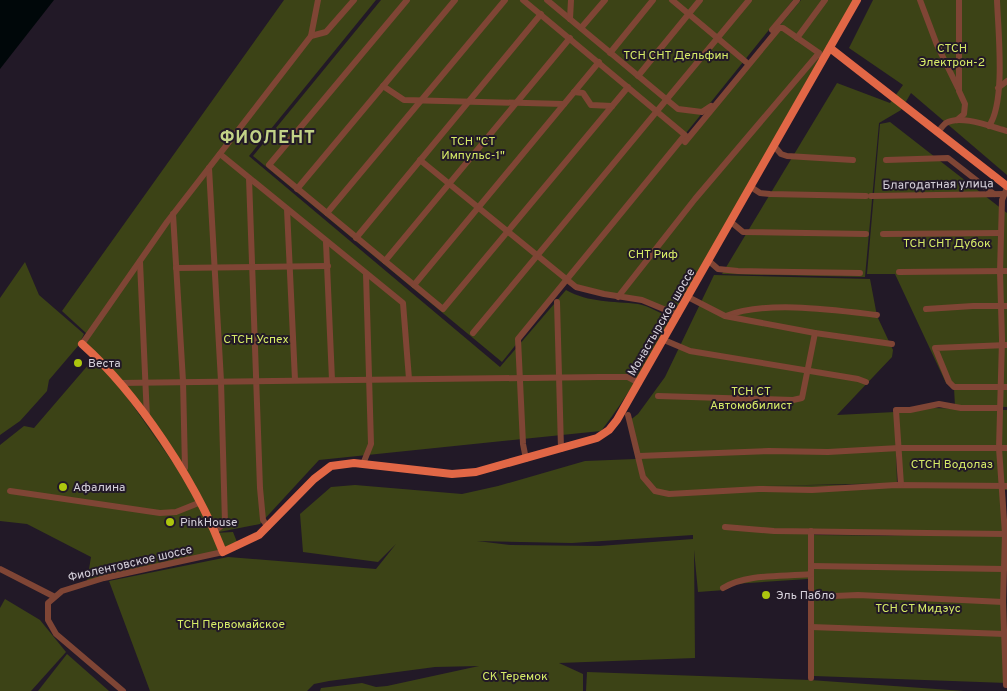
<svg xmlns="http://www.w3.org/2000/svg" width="1007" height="691" font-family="Overpass,sans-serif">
	<rect width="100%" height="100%" fill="#221927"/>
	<g fill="#3c4316" fill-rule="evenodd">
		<path d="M284,0H376L249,156L500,367L566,290C589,303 613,301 638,304C649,306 660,313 671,318C650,357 629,395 601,431L319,460L260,524L214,533L233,532L237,542L226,550L87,581L91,557L27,524L0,521V445L24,426L34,428L95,357L118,384L185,480L117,381L84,343L86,333L62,311Z"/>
		<polygon points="381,0 793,0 576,270 801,0 855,0 821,55 677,312 627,298 578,288 568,280 502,362 253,156"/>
		<polygon points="873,0 1007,0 1007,175 911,93 901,110 879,123 865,277 722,274 837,83 890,103 903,85 849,48"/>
		<polygon points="890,122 1007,213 1007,407 955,406 954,388 946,383 895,274 867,274 880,124"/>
		<polygon points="25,262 39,295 84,334 78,346 49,380 47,391 20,421 0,435 0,298"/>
		<path d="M714,275L870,279L877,316L893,350L892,357L837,415L895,412L897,483L761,486L898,484L896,407L1007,410V490H1005L1007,683L814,676L813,535L923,536L809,533L808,579L733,584L725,590L698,592L694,550L695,658L559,663L583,674V691H320L321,688L362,683L376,687L387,686L479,666L435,667L329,681L314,684L307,691H150L109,581L228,557L376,569L396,544L378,562L303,552L300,514L331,487L355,485L462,494L498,486L585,461L636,459L629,421L638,414L665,377ZM693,535V539L599,546L511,545L477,541L572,543Z"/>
		<polygon points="5,599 40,620 66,652 31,691 0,691 0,608"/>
		<polygon points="67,654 109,691 38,691"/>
		<polygon points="587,672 810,680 964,691 586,691"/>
	</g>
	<polygon fill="#000709" points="0,0 54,0 0,69"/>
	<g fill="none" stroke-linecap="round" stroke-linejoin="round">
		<g stroke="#7f4535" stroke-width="6">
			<polyline points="407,0 269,165 443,309 628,87"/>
			<polyline points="523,0 685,135 518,339 523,444 526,459"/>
			<polyline points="547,0 678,109 702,112 711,106"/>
			<polyline points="672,0 746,62"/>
			<polyline points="920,0 937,45 958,88"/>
			<polyline points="570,19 571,0"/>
			<polyline points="581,28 605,0"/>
			<polyline points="772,30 797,0"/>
			<polyline points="311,36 326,32 354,0"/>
			<polyline points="797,38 825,0"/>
			<polyline points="610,53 653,0"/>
			<polyline points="638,76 700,0"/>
			<polyline points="383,86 404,100 564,104"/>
			<polyline points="998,88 1007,81"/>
			<polyline points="574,92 583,93 591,105 612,106"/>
			<polyline points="957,120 964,114 965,104 959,91 959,0"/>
			<path d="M989,126C1006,102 998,30 997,0"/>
			<path d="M938,132C940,130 943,125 946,123C960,114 992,127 1007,131"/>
			<polyline points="685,142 779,28 783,28 819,53 823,60"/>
			<polyline points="775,147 781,154 787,156 853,160"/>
			<polyline points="220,154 403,303 409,379"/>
			<polyline points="420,160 576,287 604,294 642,300 678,315"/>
			<polyline points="886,160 948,158 994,194"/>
			<polyline points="209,168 221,381 225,523 215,531"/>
			<polyline points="249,178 260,488 263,520 268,527"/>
			<polyline points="751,187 760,193 770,194 866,196"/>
			<polyline points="297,189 455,0"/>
			<polyline points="871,196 1004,194"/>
			<polyline points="287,209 295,380"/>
			<polyline points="327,213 505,0"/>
			<polyline points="173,214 183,381 185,468 182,471"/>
			<polyline points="731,222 743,232 866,234"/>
			<polyline points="883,234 1001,233"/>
			<polyline points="356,238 541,14"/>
			<polyline points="326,242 332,380"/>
			<polyline points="385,261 570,38"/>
			<polyline points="709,261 718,269 738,271 860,273"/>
			<polyline points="140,262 147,418"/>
			<polyline points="176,268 328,266"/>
			<polyline points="899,272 1007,271"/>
			<polyline points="414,285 599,62"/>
			<polyline points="618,297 695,199 819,53"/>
			<polyline points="557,302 561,449"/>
			<polyline points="926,309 973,306 1007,306"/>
			<path d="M726,316C766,300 835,310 877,315"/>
			<polyline points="473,333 749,0"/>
			<polyline points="815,333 892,344"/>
			<polyline points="664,340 690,351 858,379 866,382"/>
			<polyline points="82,344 167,222 311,36 318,0"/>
			<polyline points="1007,345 935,348 949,382 954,387 1007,387"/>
			<polyline points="119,383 600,377 628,377 639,383"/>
			<polyline points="658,396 793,400 802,398 815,333 725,316 688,297"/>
			<polyline points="628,415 643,477 655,491 669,494 759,489 812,490 896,485 1007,486"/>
			<polyline points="639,456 769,451 828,452 899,448 1007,448"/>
			<polyline points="363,464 371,444 366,274"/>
			<polyline points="901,485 896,410 910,410 939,404 961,408 1000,408"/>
			<polyline points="10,491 160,513 176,512 201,502"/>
			<polyline points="725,527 774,531 1005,534"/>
			<polyline points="811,531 811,678"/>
			<polyline points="811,566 1004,569"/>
			<polyline points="0,569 53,596"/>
			<path d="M723,588C747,573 784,577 811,574"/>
			<polyline points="811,597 858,595 1003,602"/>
			<polyline points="811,627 1005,634"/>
			<polyline points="1006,685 1003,602 1005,534 999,448 1002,340 1000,272 1002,200 1007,188"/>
			<polyline points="123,691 56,634 48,620 48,603 62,591 104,578 223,552"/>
		</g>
		<g stroke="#e16746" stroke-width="8">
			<polyline points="830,48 1007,186"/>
			<path d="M82,344C138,394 196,482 223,552L259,535L314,479L331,466L354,463L452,474L476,472L597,438L609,430L617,420L857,0"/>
		</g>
	</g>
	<g fill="#adc60e" stroke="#221927" stroke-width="2">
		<circle cx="78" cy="363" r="5"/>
		<circle cx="63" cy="487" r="5"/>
		<circle cx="170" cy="522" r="5"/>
		<circle cx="766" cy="595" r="5"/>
	</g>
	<g text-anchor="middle" stroke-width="4" stroke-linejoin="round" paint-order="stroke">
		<g font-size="12" fill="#d6eb67" stroke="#221927">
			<text x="952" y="52">СТСН<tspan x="952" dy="14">Электрон-2</tspan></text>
			<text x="676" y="59">ТСН СНТ Дельфин</text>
			<text x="473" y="145">ТСН "СТ<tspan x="473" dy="14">Импульс-1"</tspan></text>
			<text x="947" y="247">ТСН СНТ Дубок</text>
			<text x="653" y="258">СНТ Риф</text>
			<text x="256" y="343">СТСН Успех</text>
			<text x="751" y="395">ТСН СТ<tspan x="751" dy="14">Автомобилист</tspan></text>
			<text x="952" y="468">СТСН Водолаз</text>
			<text x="918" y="612">ТСН СТ Мидэус</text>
			<text x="231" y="628">ТСН Первомайское</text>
			<text x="515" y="680">СК Теремок</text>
		</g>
		<g font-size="12" fill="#d6d1db" stroke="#221927">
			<text transform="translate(938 184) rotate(-1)" y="4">Благодатная улица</text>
			<text transform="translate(661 322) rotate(-60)" y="4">Монастырское шоссе</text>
			<text transform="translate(130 563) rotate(-13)" y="4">Фиолентовское шоссе</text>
		</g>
		<g font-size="12" fill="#d6d1db" stroke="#221927" text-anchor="start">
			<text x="88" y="367">Веста</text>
			<text x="73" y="491">Афалина</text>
			<text x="180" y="526">PinkHouse</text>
			<text x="776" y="599">Эль Пабло</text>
		</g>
		<g font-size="18" font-weight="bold" letter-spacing="1" fill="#c2d287" stroke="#221927">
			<text x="268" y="143">ФИОЛЕНТ</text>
		</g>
	</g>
</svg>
